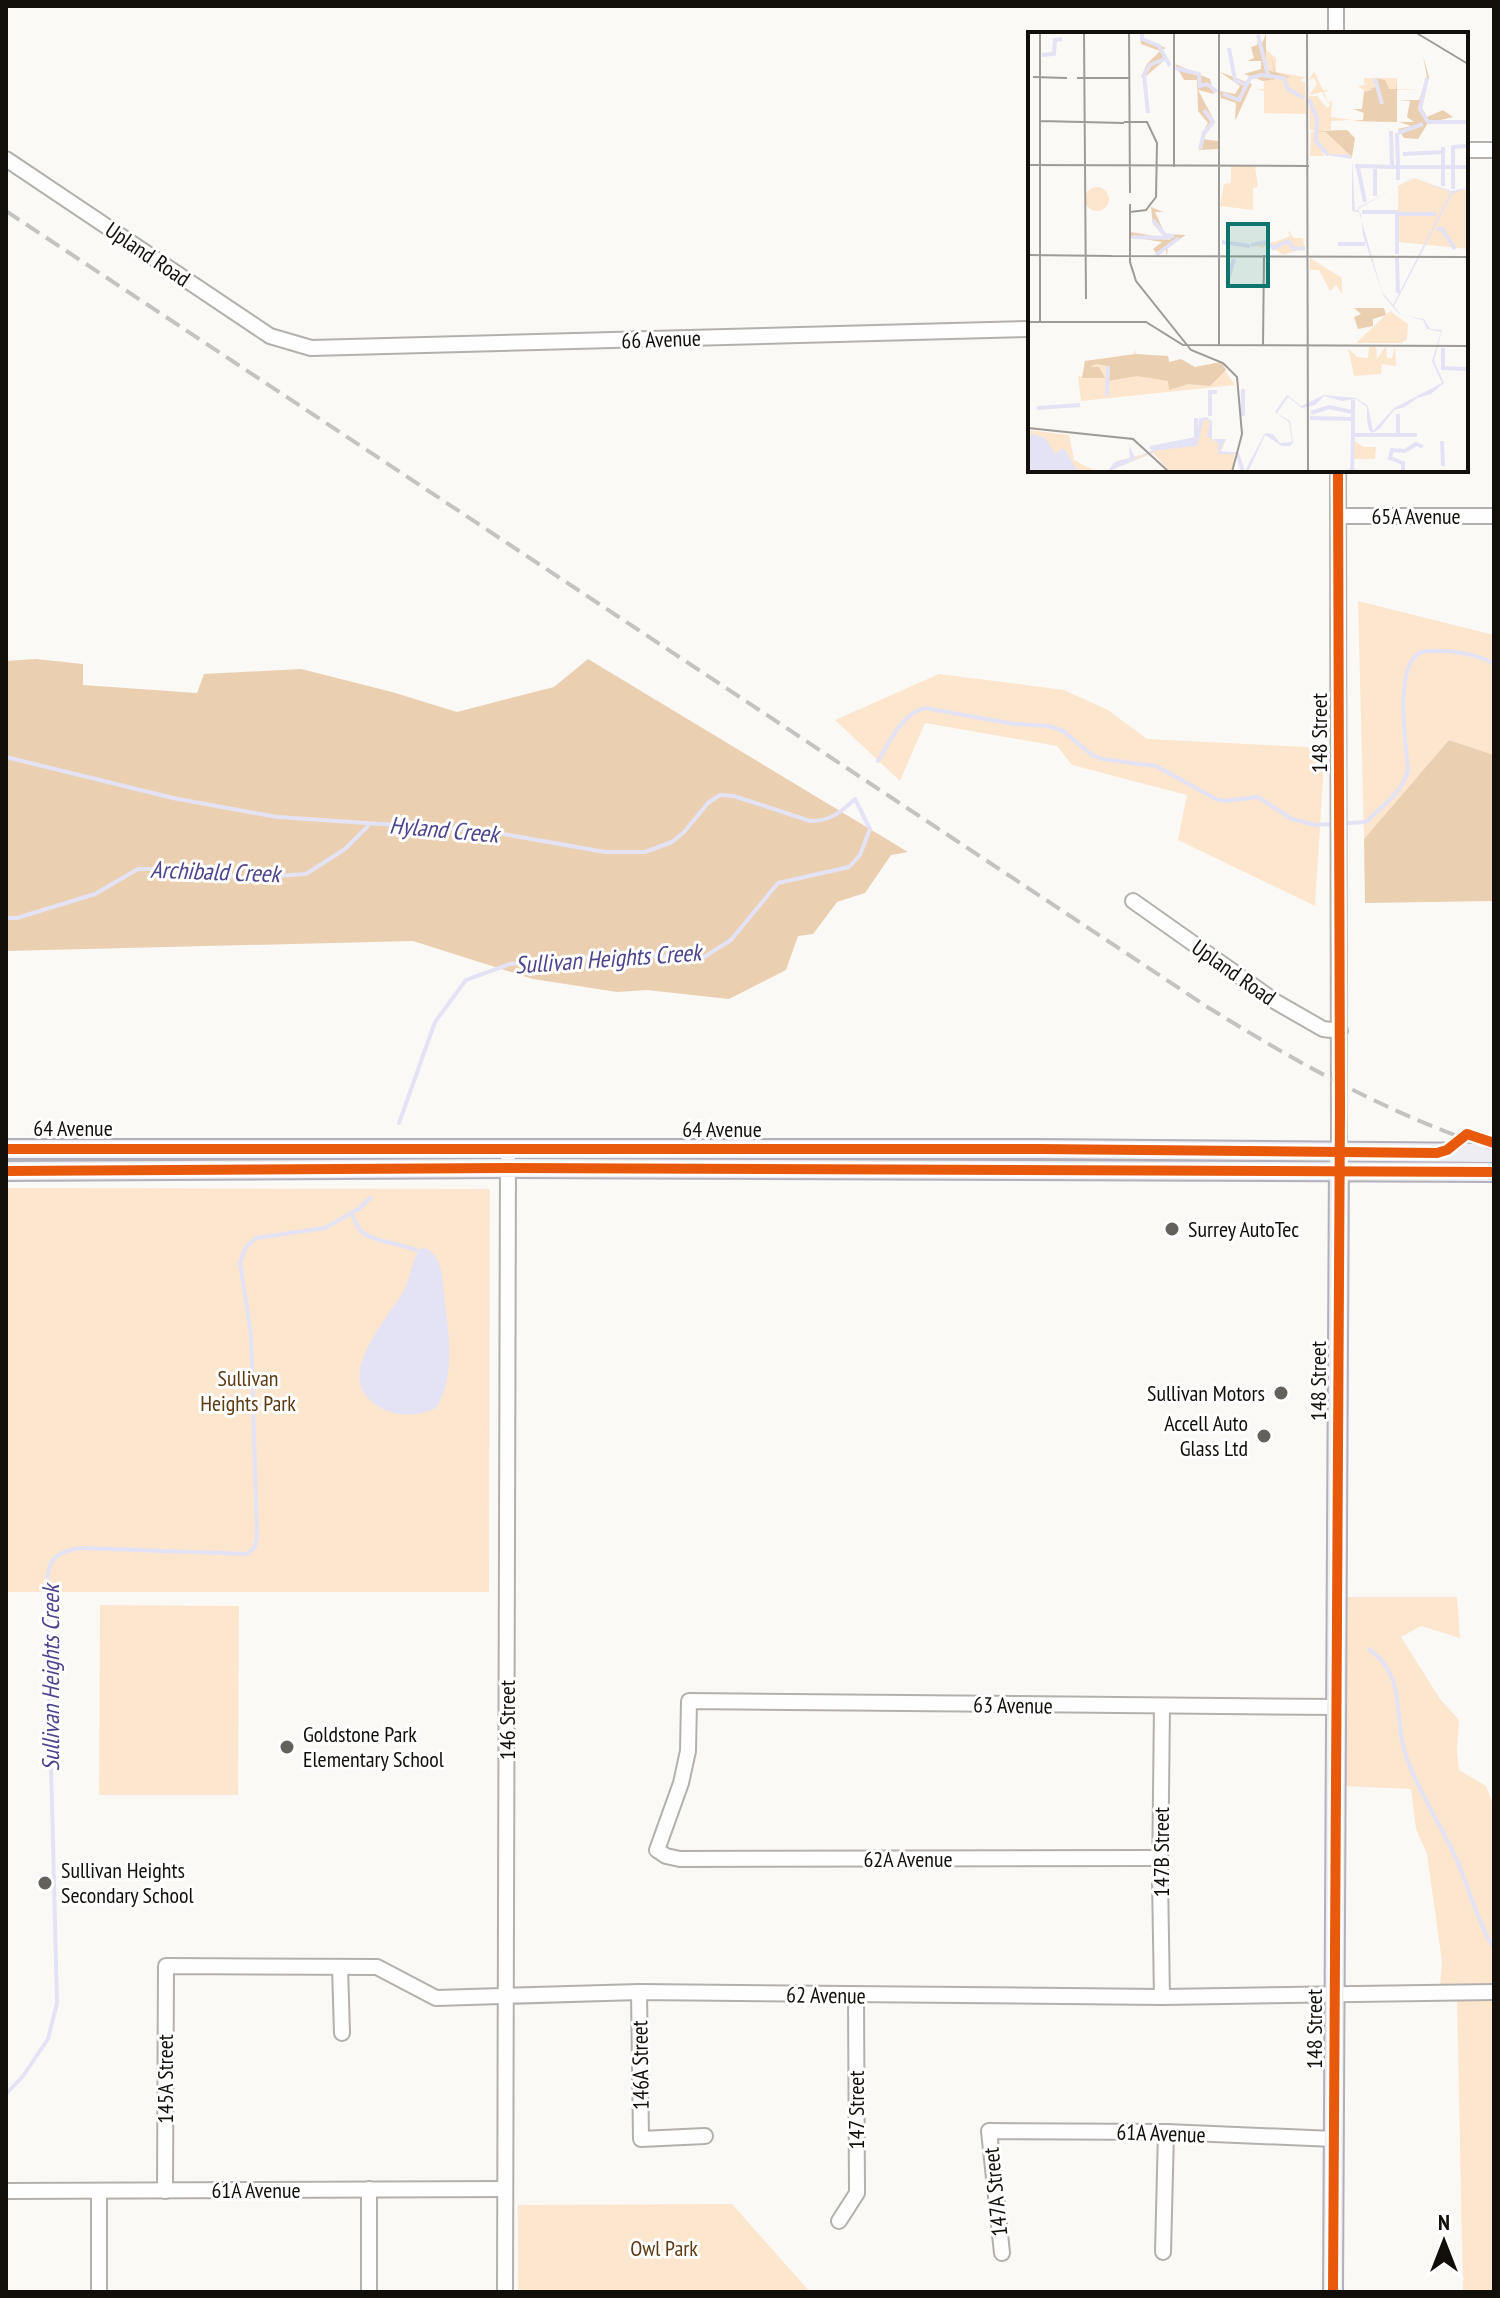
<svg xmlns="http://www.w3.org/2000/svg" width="1500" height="2298" font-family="'PT Sans Narrow',sans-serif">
	<rect width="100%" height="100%" fill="#fbf9f6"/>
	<g fill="#fde6ce">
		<polygon points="1358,601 1494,635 1494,755 1449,740 1364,839"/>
		<polygon points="939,674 1064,690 1108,710 1147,739 1325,748 1315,906 1178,840 1187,795 1072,765 1057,746 925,723 900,781 835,720"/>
		<polygon points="6,1188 490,1189 489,1592 6,1592"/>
		<polygon points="1342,1597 1457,1597 1460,1638 1421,1626 1401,1637 1440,1699 1459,1720 1457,1751 1459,1770 1486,1786 1494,1807 1494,2292 1463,2292 1457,1999 1440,1987 1442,1962 1427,1854 1416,1829 1411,1789 1342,1786"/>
		<polygon points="100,1605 239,1606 238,1795 99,1795"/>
		<polygon points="732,2204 810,2292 518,2292 518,2205"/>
	</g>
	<g fill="#ebcfb1">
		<polygon points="36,659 83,664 83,685 197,693 204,674 301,669 392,692 457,712 554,687 588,659 908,852 891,855 865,893 837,902 813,934 798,936 786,970 729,999 647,990 617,992 533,979 413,941 6,951 6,661"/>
		<polygon points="1449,740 1494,755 1494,901 1365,903 1364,839"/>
	</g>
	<path fill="#e4e3f5" d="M423,1247C436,1252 439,1262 442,1274C445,1319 460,1368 436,1408C419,1416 401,1417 383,1409C327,1381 386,1323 404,1290C411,1278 412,1254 423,1247Z"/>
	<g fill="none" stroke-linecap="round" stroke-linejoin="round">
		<g stroke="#e4e3f5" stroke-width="4">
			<path d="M6,757L173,798L277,817L486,831L605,852H645L672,842L684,832L708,803L720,795L734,796L810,821C831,821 841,812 855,799L870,829L860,855L849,867L778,883L731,940L704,957L628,955L554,959L510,964L466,980L435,1022L399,1123"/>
			<path d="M878,761C889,743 903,712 925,708L1014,724L1049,726L1063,731L1092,755L1102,759L1156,766L1216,799L1225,801L1258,797L1292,819L1315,825L1366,822C1381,807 1403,792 1408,770C1406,745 1393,662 1422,652C1429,650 1439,651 1447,651C1464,653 1479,655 1494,664"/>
			<polyline points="6,918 17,918 95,894 138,869 197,869 242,878 306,874 345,849 368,826"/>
			<path d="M351,1213C354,1218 357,1227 361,1231C372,1242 402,1243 418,1251"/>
			<path d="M1369,1649C1410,1679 1391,1719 1408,1762C1421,1795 1440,1824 1455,1856C1469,1886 1476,1920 1494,1948"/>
			<path d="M6,2094L23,2076L48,2039L57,2003L47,1604C48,1571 43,1552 82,1548L247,1554L255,1547L257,1535L251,1335L240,1262L246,1247L256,1238L325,1228L360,1208L370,1198"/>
		</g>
		<g stroke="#b4b1ad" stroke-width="18">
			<g id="minor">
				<polyline points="1336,6 1336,34"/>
				<polyline points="1466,150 1494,150"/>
				<polyline points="6,159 270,336 311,348 1030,329"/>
				<polyline points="1338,470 1339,1151"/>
				<polyline points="1338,516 1494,516"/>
				<polyline points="1133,901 1276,1002 1323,1029 1340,1031"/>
				<polyline points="1162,1706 1160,1879 1162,1997"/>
				<polyline points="1160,1858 680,1859 666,1856 657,1850 681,1783 688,1751 689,1701 1337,1707"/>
				<polyline points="340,1967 342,2033"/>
				<polyline points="639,1992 641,2139 705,2136"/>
				<polyline points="369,2189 369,2292"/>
				<polyline points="6,2191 505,2189"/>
				<polyline points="165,2191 166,1966 377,1967 436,1998 639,1992 1162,1997 1494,1992"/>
				<polyline points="839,2221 857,2193 856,1995"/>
				<polyline points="1163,2252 1166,2132"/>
				<polyline points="1002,2253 989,2131 1166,2132 1334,2139"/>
				<polyline points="99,2292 99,2191"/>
				<polyline points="505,2292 508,1160"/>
			</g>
		</g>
		<g stroke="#b2b0ba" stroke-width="22">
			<g id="major">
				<polyline points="6,1149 1038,1149 1494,1153"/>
				<polyline points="6,1171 507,1168 1494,1172"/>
				<polyline points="1333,2292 1339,1159"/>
			</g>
		</g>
		<use href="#minor" stroke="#fefefe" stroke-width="14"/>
		<use href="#major" stroke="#eeedf3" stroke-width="18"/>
		<path stroke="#c4c3c1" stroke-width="4" stroke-dasharray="16 8" stroke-linecap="butt" d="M6,211L1209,1008C1301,1065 1391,1115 1494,1149"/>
		<g stroke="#fff" stroke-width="15">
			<g id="cycleway">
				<polyline points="6,1149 1038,1149 1437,1153 1447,1150 1467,1134 1494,1143"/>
				<polyline points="6,1171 507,1168 1494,1172"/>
				<polyline points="1333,2292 1340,1109 1338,470"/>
			</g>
		</g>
		<use href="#cycleway" stroke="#e8590c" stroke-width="10"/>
	</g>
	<g fill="#64605c" stroke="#fff" stroke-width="3">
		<circle cx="1172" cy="1229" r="8"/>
		<circle cx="1281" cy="1393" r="8"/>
		<circle cx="1264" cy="1436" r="8"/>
		<circle cx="287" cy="1747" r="8"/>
		<circle cx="45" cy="1883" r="8"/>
	</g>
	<g text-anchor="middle" stroke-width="6" stroke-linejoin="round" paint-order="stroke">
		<g font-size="22" fill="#120e09" stroke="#fff">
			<text transform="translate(148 254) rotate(34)" y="8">Upland Road</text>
			<text transform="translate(661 339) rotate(-2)" y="8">66 Avenue</text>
			<text x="1416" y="524">65A Avenue</text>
			<text transform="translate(1319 733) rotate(-90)" y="8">148 Street</text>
			<text transform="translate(1234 972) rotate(35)" y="8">Upland Road</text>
			<text x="73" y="1136">64 Avenue</text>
			<text x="722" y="1137">64 Avenue</text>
			<text transform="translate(1318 1381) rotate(-90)" y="8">148 Street</text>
			<text transform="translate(1013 1705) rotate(1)" y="8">63 Avenue</text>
			<text transform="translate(507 1720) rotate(-90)" y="8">146 Street</text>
			<text transform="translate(1161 1852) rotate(-90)" y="8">147B Street</text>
			<text x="908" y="1867">62A Avenue</text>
			<text transform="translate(826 1995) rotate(1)" y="8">62 Avenue</text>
			<text transform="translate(1314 2029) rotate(-90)" y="8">148 Street</text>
			<text transform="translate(640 2065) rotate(-91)" y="8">146A Street</text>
			<text transform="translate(165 2079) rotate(-90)" y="8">145A Street</text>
			<text transform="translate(856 2110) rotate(-90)" y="8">147 Street</text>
			<text transform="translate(1161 2133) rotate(2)" y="8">61A Avenue</text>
			<text x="256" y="2198">61A Avenue</text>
			<text transform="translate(995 2192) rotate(-96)" y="8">147A Street</text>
		</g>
		<g font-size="22" fill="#120e09" stroke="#fff" text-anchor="start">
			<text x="1188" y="1237">Surrey AutoTec</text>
			<text x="1265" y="1401" text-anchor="end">Sullivan Motors</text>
			<text x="1248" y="1431" text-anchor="end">Accell Auto<tspan x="1248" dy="25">Glass Ltd</tspan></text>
			<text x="303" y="1742">Goldstone Park<tspan x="303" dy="25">Elementary School</tspan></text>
			<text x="61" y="1878">Sullivan Heights<tspan x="61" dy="25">Secondary School</tspan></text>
		</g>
		<g font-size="22" fill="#5b3a10" stroke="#fff">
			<text x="248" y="1386">Sullivan<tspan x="248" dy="25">Heights Park</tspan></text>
			<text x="664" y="2256">Owl Park</text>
		</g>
		<g font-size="24" font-style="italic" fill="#4d448f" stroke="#fff">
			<text transform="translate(444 830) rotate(5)" y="8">Hyland Creek</text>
			<text transform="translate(215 872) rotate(2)" y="8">Archibald Creek</text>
			<text transform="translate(608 959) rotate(-4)" y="8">Sullivan Heights Creek</text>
			<text transform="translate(51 1678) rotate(-90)" y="8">Sullivan Heights Creek</text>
		</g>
	</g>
	<g transform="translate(1028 32)">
		<rect width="440" height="440" fill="#fbf9f6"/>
		<path d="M235,15L248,26V40L277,45L272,49L277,50L278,82L236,81V59L227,57H236ZM286,39L295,58H302L296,60L301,71L304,68L303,85L324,88L303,89V98H294L324,125L296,122L287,101L296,124H282L283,100L290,99L282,98L281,64H289L299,76L302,73L294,60L281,63L289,52L286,46L281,48ZM336,46H369V57H392L369,58V90L325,89L335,88L336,58L329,54L336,53ZM203,134H227L230,155L225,156V178L192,174L196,152L203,151ZM387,146L423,160L440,157V217L370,210V154ZM57 167a12 12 0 1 1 24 0a12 12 0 1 1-24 0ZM259,197L266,206H275L277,220L273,217L255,223L239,212L235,216L222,211L247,210L262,204ZM282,226L314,246V262L308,253L302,259L291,238H282ZM362,279L380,292L379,307L374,311H328ZM358,314L359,326H364L367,314L368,334L354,332L353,342L326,344L320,316L329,325L340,326L341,315H348L349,327ZM108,318V324H140L141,330L153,328L167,335L191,330L207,353L53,369L50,344L54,345L57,329L104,324ZM176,385L184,389V407H198L193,420H207L204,440H142L125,421L79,440L89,429L169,408ZM0,398L41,403L46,428L69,440H0ZM325,408L336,415H348L347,427H325Z" fill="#fde6ce"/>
		<path d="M231,1L233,14L238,1V37L246,40L243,23L247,40L263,45L235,49L216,42L233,37V29H219L226,26L223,15L229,13ZM112,5L138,16L133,18L138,27L117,45H113L119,32L132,19L113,12ZM395,24L401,45L394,76L399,85L415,78L425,85L400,91L390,107L376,106L370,97L383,94L371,90H386L379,85L382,69L370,68H391L399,45ZM147,32L182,47L186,62L170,58L187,90L174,107L190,109V117L171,118L174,101L180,91L170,79L169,48H156ZM192,40L224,52L207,89L208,71L193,66L192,59L207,62L212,54ZM347,46L357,48L361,57H368L369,50V90L325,89L335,88L336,81L325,77H334L336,60L347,57H341L348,55ZM319,98L327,106L324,125L297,100L286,99ZM123,175L135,180H127L137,202L158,203L140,214L139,223L137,216L130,223L125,217L134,210L103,205V200L138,206L125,192ZM326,276H356L358,283L345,287V294L330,297L326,285L333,282ZM107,322L140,324L141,330L153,327L167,335L194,330L198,338L182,354L161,352L141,358L140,349L109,344L80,349V334L68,332L62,335H71L77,346H54L57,329Z" fill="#ebcfb1"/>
		<path d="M318,122L321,123L324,126L327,179L383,146L424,159L440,155L424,162L366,274L373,283L396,287L402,297L414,298L406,329L416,351L403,362L389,366L377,375L366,378L352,396L345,401L341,398L339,387V375L328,367L314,369L296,364L287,373L274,376L260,365L249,381L262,389L265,411L262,414H254L237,403L220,440H213L212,438L208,422H190V411L179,404L182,390L176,387L169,414L130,418L79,440L87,430L102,426L101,414L90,408L101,414L108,427L128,416L169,408L171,387L178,385L184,389V407H198L192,419L211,421L217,439L237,401L245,402L252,411L264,410L261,390L247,380L259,363L273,374L296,363L328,366L340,374L345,399L366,376L414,351L404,329L413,300L399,297L395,288L371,282L355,263L335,203L333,182L332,180H326L324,178V127L298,123ZM384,146L423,160L365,273L354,260L330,176ZM6,402L18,407L27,422L36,416L50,440H0V405Z" fill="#e4e3f5" fill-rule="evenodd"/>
		<path fill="none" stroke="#e4e3f5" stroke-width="4" d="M114,1V7L131,14L142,34M230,3L240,43M201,16L207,48L220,54M14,23L26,22L27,8L34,7M147,36L171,42L172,54L179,52L189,60M347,46L354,72M399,46L392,77L400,90H440M195,62L211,68L222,46L233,43L256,46L260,57L276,66M281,67L289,87L288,109L300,123M120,81L116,43L122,33L139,26M363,99L364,133M369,101L370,135M370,101L395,92M172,117L176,101L185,90L176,78M375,122L415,120V115M327,134L370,135V148M371,135H440M330,136L337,170M347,137V164M415,154V120M425,157V115L440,114M334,180H369V222M370,182H408M125,188L137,203L146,204M409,197H414L427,217M104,205L143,206M194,210L222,214M310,212H337M223,213L239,210L245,216L260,209L266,217L277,216M128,223L151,206M369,226L370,261M199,251L206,227M415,316V336L440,337M215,357V384M79,364L80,334M325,368V402M9,376L52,373M283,381L301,375L324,380M370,382V403H389M182,384V360H189M282,386L324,387M414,409L415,434M122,416L168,407V386M324,440L325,403H369M375,440V431L362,426L364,418L377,419L388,412L395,415"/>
		<path fill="none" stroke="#9e9b97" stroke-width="2" d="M12,0V291M56,0L58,267M101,0L102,161M146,0V135M191,0V239M279,0L280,440M387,0L440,32M12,1H104M102,1L186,0M185,1L386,0M5,45L39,46M49,46H102M12,89L96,91M96,90H119L129,111L128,165L118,178L102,180M0,133L281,134M102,172V230L108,249L163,318L195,331L209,345L214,402L204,440M0,223L84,224M84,224L440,225M0,290H118L155,313L440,314M191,313V237M235,313L236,223M0,396L105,407L141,440"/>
		<path fill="#0f766e" fill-opacity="0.15" stroke="#0f766e" stroke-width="4" d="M200,192H240V254H200Z"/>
		<rect width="440" height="440" fill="none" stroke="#120e09" stroke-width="4"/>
	</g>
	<rect width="1500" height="2298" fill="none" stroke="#120e09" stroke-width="16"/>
	<g transform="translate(1444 2242)" stroke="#ffffff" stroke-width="6" paint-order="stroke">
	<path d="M0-6L14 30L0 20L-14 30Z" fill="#120e09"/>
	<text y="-12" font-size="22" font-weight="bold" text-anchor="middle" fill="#120e09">N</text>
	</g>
</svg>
